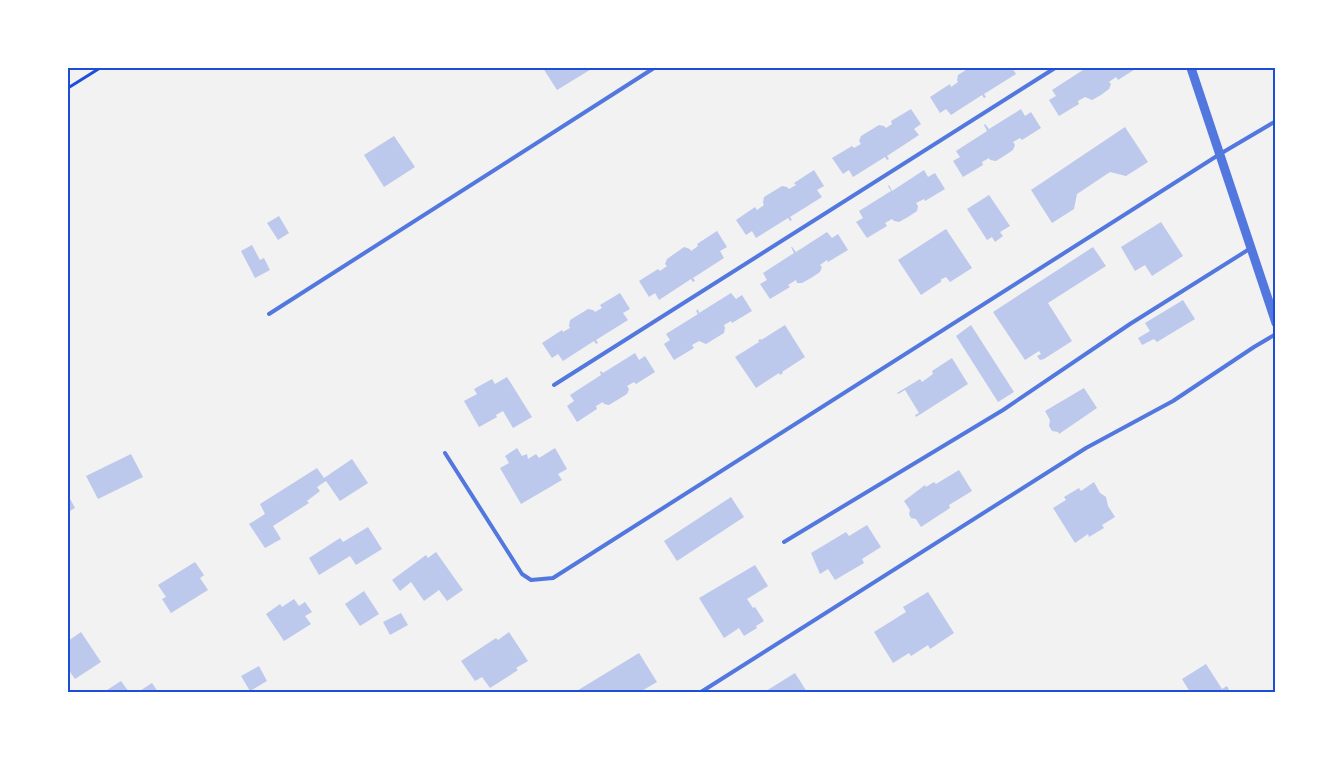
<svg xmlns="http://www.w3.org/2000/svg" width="1343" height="760" font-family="Figtree,sans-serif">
	<rect width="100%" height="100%" fill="#f2f2f2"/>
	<g fill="#bdc9ec">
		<polygon points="543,68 593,68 557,90"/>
		<polygon points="969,68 1012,68 1016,74 984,94 986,97 984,98 982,95 951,115 946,109 940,113 930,97 950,84 951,87 958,82 957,80 958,75"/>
		<polygon points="1082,68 1085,69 1137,68 1118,80 1116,77 1109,82 1111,84 1109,89 1101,95 1092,100 1085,97 1078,101 1079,104 1059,116 1049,100 1056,96 1052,90 1083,70"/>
		<polygon points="911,109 921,124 914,129 919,135 887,156 889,159 887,160 885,157 853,177 849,170 843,174 832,158 852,146 854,148 861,144 859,141 861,136 879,125 884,126 886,128 892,124 891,121"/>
		<polygon points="1021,109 1025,116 1031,112 1041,128 1022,140 1020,138 1013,142 1015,145 1013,150 1004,156 996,161 990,160 989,158 982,162 983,165 963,177 953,161 960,157 956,151 987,131 984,125 985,124 989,129"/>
		<polygon points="1125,127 1148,162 1126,176 1110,172 1077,194 1074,209 1052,223 1031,190"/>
		<polygon points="394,136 415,167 384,187 364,155"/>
		<polygon points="814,170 824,186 817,190 822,197 790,217 792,220 790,221 788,218 756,238 752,231 746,235 736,220 755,207 757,210 764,205 763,203 764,197 782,186 787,187 789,189 796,185 794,183"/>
		<polygon points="924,170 928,177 935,173 945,189 925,201 924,199 916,203 918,206 917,211 908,217 899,222 894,221 892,219 885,223 887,226 867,238 856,222 863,218 859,211 891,191 888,186 889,185 892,191"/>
		<polygon points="989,195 1010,226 1000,232 1003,236 995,242 992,237 987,240 967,209"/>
		<polygon points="279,216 289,233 278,240 267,223"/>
		<polygon points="1161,222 1183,256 1152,276 1145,265 1135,271 1121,247"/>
		<polygon points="946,229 972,268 950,282 946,277 940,280 942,281 921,295 898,260"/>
		<polygon points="717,231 727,247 720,251 724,258 693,278 695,281 693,282 691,279 659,300 655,293 649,297 639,281 658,269 660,271 667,266 665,264 667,259 684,247 690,249 691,251 698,246 697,244"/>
		<polygon points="827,232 832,238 838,234 848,250 828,262 827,260 820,265 822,267 820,272 811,278 802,283 797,283 796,280 788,285 790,287 770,299 760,284 767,280 763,273 794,253 791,247 792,247 796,252"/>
		<polygon points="252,245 260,260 264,258 270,270 255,278 241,251"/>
		<polygon points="1093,247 1106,266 1048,303 1072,341 1044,359 1040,360 1037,356 1041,354 1039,351 1025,360 993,312"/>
		<polygon points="620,293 630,309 623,313 628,320 596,340 598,343 596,344 594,341 563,361 558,354 552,358 542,343 562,330 563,332 570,328 569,326 570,320 588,309 593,310 595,312 602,308 600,305"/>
		<polygon points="731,293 736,299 742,295 752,311 732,323 731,321 724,325 725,328 724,333 706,344 699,341 692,345 694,348 674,360 664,344 670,340 666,334 698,314 696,311 698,309 699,313"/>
		<polygon points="1183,300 1195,319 1157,342 1154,339 1142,345 1138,338 1150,331 1145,323"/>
		<polygon points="785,325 805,357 782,372 783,373 780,375 779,373 756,388 735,357 759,342 758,340 761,339 761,340"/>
		<polygon points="971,325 1014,392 998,402 956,336"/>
		<polygon points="635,353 639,360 645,356 655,372 636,384 634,382 627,386 629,389 627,394 609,405 604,404 603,402 596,406 597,409 577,422 567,406 574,401 570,395 601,375 600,372 601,371 603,373"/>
		<polygon points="952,358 968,384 916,417 915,415 919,413 905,390 898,394 897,393 920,379 922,382 933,374 932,371"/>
		<polygon points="507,377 532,417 513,428 503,411 496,415 497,417 479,427 464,401 477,394 474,389 492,379 495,384"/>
		<polygon points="1084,388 1097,408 1059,434 1058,432 1052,431 1049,426 1050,420 1045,411"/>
		<polygon points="517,448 522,456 527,454 528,459 536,454 539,458 555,448 567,469 558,474 562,480 521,504 500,468 509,463 505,456"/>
		<polygon points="131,454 143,477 98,499 86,476"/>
		<polygon points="352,459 368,483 340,501 326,481 317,487 320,491 307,501 309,503 273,526 281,539 265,548 249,524 265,514 260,504 317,468 324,478"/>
		<polygon points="959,470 972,491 949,505 950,508 921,527 916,519 911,518 909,514 910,510 904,501 925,485 926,487 934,482 936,484"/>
		<polygon points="1094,482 1100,493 1106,497 1108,506 1115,517 1102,525 1104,528 1089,537 1088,534 1075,543 1053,508 1066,500 1064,497 1079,488 1081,491"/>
		<polygon points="68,495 75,508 68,512"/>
		<polygon points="731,497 744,517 677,561 664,541"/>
		<polygon points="867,525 881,547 862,559 864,563 835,580 828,569 820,574 811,553 846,532 849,536"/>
		<polygon points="368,527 382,549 356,565 350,556 319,575 309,558 340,538 343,542"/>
		<polygon points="436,552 463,590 447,601 439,590 424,601 411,582 400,591 392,580 426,555 428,558"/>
		<polygon points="195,562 204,575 200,578 208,590 171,613 162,599 166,597 158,585"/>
		<polygon points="755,565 768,586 747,599 753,608 755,607 764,621 756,626 757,628 744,636 739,628 724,638 699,598"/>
		<polygon points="364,591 379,614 360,626 345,604"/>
		<polygon points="928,592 954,633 930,649 928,645 911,656 909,653 893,663 874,632 906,612 903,607"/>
		<polygon points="294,599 299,606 305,602 312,612 305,616 311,624 284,641 266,614 280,604 282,607"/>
		<polygon points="401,613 408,625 390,635 383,622"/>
		<polygon points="81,632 101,662 75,679 68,669 68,641"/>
		<polygon points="509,632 528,661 516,668 518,670 490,688 482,677 475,681 461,661 496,638 498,640"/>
		<polygon points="639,653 657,682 640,692 575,692"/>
		<polygon points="1206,664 1222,689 1227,686 1230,692 1190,692 1182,679"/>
		<polygon points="259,666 267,681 250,691 241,676"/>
		<polygon points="795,673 807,692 767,692 766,691"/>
		<polygon points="121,681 129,692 104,692"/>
		<polygon points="152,683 158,692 138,692"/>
	</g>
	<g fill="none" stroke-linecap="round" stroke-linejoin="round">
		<polyline stroke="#1d4ed8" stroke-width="3" points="68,88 100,68"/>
		<g stroke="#5277de" stroke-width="4">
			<polyline points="269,314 654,68"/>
			<polyline points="554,385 1055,68"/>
			<polyline points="445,453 522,574 531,580 553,578 1220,154 1276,121"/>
			<polyline points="784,542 1003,410 1130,324 1251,248"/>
			<polyline points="701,692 1086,448 1173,401 1254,347 1276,334"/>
		</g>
		<polyline stroke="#5277de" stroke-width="9" points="1191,68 1276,323"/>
	</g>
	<rect width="1343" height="760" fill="none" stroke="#ffffff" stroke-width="138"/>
	<rect x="69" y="69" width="1205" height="622" fill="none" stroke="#1d4ed8" stroke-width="2"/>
</svg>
